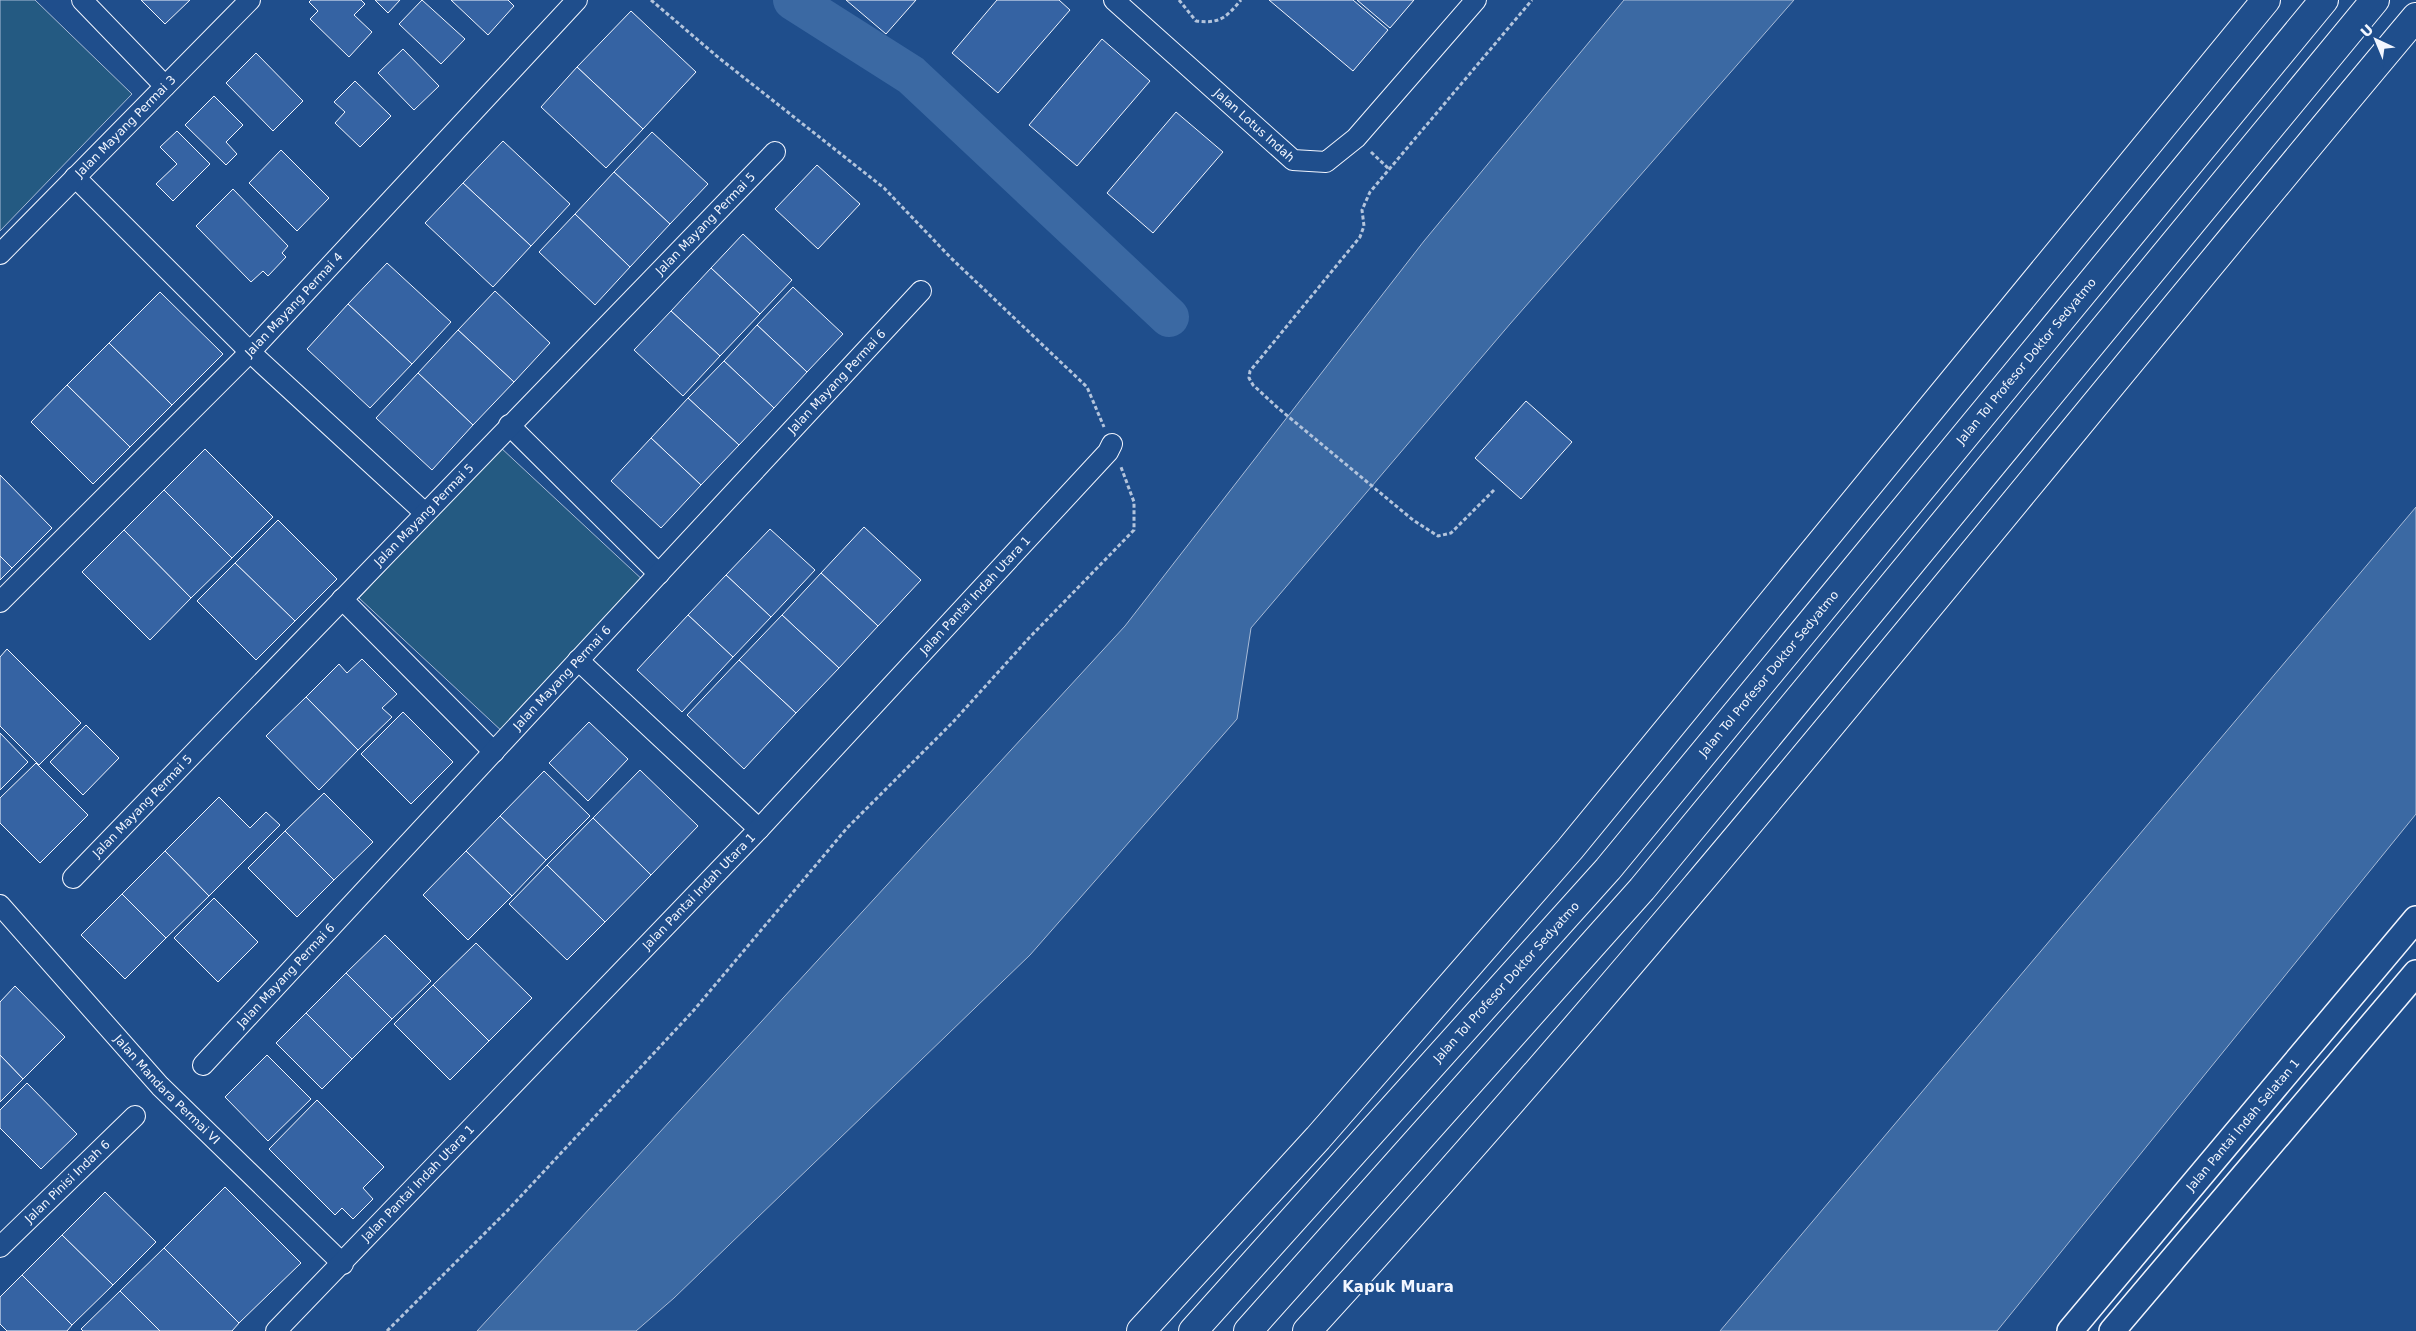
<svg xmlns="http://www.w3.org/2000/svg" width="2416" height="1331" font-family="'DejaVu Sans',sans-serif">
	<rect width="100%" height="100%" fill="#1f4e8c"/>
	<g fill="#245a82" stroke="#a8bbd7">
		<polygon points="0,0 35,0 132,94 0,231"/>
		<polygon points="500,447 646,583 505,734 359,598"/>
	</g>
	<g fill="#3b69a3" stroke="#a8bbd7">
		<polygon points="1624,0 1794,0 1510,324 1251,628 1237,719 1030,955 674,1298 636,1331 477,1331 1125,626 1424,241"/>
		<polygon points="2416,507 2416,814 1997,1331 1720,1331"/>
	</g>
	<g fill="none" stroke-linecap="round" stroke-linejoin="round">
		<polyline stroke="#3b69a3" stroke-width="40" points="793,0 911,75 1169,317"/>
	</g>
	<g fill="#3563a3" stroke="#f2f6ff">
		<polygon points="141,0 190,0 165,24"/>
		<polygon points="311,0 361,0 365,4 354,15 372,32 349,57 310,19 318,11 309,2"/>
		<polygon points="375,0 400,0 388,13"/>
		<polygon points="422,0 465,39 441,64 399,24"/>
		<polygon points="451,0 508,0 514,6 488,35"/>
		<polygon points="846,0 916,0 886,34"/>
		<polygon points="997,0 1059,0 1070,10 998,93 952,53"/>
		<polygon points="1269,0 1353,0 1388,30 1353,71"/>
		<polygon points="1357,0 1414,0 1390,28"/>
		<polygon points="631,11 696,72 643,129 577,67"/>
		<polygon points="1102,39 1150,81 1077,166 1029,125"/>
		<polygon points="403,49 439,86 414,110 378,73"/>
		<polygon points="256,53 303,101 273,131 226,83"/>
		<polygon points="577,67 643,129 606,168 541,107"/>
		<polygon points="355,81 391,116 360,147 335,123 345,112 334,102"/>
		<polygon points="214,96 243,125 226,142 237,154 226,165 185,125"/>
		<polygon points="1176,112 1223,152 1153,233 1107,193"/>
		<polygon points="177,131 210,164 173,201 156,184 177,164 160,147"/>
		<polygon points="652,132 708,184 670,224 614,172"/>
		<polygon points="503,141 570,204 531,246 463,183"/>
		<polygon points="281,150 329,198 297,231 249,183"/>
		<polygon points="817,165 860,204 818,249 775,209"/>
		<polygon points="614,172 670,224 630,267 575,214"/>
		<polygon points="463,183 531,246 493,287 425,223"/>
		<polygon points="233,189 288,246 282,253 286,257 268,276 263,271 251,282 196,226"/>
		<polygon points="575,214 630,267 595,305 539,252"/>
		<polygon points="743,234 792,280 760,314 711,268"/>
		<polygon points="387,263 451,322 412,364 348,304"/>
		<polygon points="711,268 760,314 720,356 671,311"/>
		<polygon points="793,287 843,334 807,372 757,325"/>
		<polygon points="495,291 550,343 514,382 458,330"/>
		<polygon points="160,292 223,354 172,405 109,343"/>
		<polygon points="348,304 412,364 370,408 307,349"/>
		<polygon points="671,311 720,356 683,396 634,350"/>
		<polygon points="757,325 807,372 774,408 724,361"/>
		<polygon points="458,330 514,382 473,425 418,373"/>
		<polygon points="109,343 172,405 130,447 67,385"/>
		<polygon points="724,361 774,408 739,445 688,398"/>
		<polygon points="418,373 473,425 432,470 376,418"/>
		<polygon points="67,385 130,447 93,484 31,422"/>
		<polygon points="688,398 739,445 701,485 651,438"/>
		<polygon points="1526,401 1572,442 1521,499 1475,458"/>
		<polygon points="651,438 701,485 661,528 611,481"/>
		<polygon points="205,449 273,517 232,558 164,490"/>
		<polygon points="0,475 52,528 12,568 0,556"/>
		<polygon points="164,490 232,558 191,598 124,530"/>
		<polygon points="278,520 337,579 295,621 235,563"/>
		<polygon points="864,527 921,580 878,626 821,573"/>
		<polygon points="770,529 815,570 771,617 726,575"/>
		<polygon points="124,530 191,598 150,640 82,572"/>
		<polygon points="0,556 12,568 0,580"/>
		<polygon points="235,563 295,621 256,660 197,601"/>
		<polygon points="821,573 878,626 839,668 782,615"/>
		<polygon points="726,575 771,617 733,657 688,615"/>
		<polygon points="688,615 733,657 682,712 637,670"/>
		<polygon points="782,615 839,668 796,713 739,660"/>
		<polygon points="7,649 81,723 39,765 0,726 0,657"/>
		<polygon points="362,659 397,694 382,708 392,717 358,750 306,697 339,664 347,673"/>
		<polygon points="739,660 796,713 744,769 687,715"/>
		<polygon points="306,697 358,750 319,790 266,736"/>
		<polygon points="403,712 453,762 411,804 361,754"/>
		<polygon points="589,722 628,759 588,801 549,763"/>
		<polygon points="86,725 119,758 83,795 50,762"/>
		<polygon points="0,733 28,762 0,790"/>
		<polygon points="36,763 88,815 40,863 0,823 0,798"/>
		<polygon points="640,770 698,826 651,875 593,818"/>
		<polygon points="544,771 590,816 546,860 500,816"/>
		<polygon points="324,793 373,842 334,880 285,831"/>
		<polygon points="219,797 250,828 266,812 280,825 209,896 165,851"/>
		<polygon points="500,816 546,860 512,896 466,851"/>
		<polygon points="593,818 651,875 605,922 547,865"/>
		<polygon points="285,831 334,880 297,917 248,868"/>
		<polygon points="165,851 209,896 166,938 122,894"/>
		<polygon points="466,851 512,896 468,940 423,895"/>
		<polygon points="547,865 605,922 567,960 509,904"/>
		<polygon points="122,894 166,938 125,979 81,935"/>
		<polygon points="214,898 258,942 218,982 174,938"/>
		<polygon points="385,935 431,981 392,1019 346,973"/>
		<polygon points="476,943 532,998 489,1041 433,985"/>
		<polygon points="346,973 392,1019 352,1059 306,1013"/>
		<polygon points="433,985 489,1041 450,1080 394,1024"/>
		<polygon points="15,986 65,1037 23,1079 0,1055 0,1002"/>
		<polygon points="306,1013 352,1059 322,1089 276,1043"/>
		<polygon points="0,1055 23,1079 0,1102"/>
		<polygon points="267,1055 311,1099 268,1141 225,1097"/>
		<polygon points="27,1083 77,1134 41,1169 0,1128 0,1110"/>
		<polygon points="317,1100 384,1167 363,1188 373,1199 353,1219 342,1208 335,1215 269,1149"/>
		<polygon points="225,1187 301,1263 239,1323 164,1248"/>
		<polygon points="105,1192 156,1242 113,1285 62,1235"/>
		<polygon points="62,1235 113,1285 72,1325 22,1275"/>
		<polygon points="164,1248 239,1323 232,1331 160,1331 120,1291"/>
		<polygon points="22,1275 72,1325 67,1331 7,1331 0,1324 0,1297"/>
		<polygon points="120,1291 160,1331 83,1331 81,1329"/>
	</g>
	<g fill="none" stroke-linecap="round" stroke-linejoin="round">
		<g stroke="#f2f6ff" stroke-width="22">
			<g id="minor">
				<polyline points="82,0 165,86"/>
				<path id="s1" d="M1114,0L1293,160L1326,162L1356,138L1476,0"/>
				<polyline points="75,177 250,352 425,513"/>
				<path id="s2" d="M0,254L250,0"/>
				<polyline points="509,425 659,574"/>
				<polyline points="342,599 494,752"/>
				<path id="s3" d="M0,602L250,352L577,0"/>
				<polyline points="578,660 759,829"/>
				<path id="s4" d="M73,878L775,152"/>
				<path id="s5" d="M0,905L160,1086L343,1264"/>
				<path id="s6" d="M203,1065L921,291"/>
				<path id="s7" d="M0,1247L135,1116"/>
				<path id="s8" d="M276,1331L759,829L1108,452L1112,444"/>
			</g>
		</g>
		<g stroke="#f2f6ff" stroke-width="28">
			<g id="tertiary">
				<path id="s9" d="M2070,1331L2416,919"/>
				<polyline points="2112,1331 2416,973"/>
			</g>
		</g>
		<g stroke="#f2f6ff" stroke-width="30">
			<g id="motorway">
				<polyline points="1141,1331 1318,1138 1570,849 2266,0"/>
				<path id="s10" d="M1193,1331L1608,869L2324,0"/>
				<polyline points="1248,1331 1642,889 2375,0"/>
				<path d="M1307,1331C1694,908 2047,456 2416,17"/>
			</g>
		</g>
		<g stroke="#b3c4dc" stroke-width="3" stroke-dasharray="4 2.5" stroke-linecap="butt">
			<polyline points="651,0 719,58 884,188 951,258 1087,387 1104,427"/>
			<path d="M1179,0L1196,21C1219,24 1226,18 1241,0"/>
			<polyline points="1371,152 1390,170"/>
			<polyline points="1494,490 1451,533 1438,536 1413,520 1278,408 1253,385 1249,378 1250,371 1360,237 1364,226 1362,210 1370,192 1532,0"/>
			<polyline points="387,1331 508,1210 694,1010 847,828 953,722 1029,638 1134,530 1134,502 1121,467"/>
		</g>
		<use href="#minor" stroke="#1f4e8c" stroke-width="20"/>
		<use href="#tertiary" stroke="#1f4e8c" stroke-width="25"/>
		<use href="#motorway" stroke="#1f4e8c" stroke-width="28"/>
	</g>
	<g text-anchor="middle" stroke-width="4" stroke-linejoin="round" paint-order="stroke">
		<g font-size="12" fill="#f2f6ff" stroke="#1f4e8c">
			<text dy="4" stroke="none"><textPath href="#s1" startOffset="188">Jalan Lotus Indah</textPath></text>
			<text dy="4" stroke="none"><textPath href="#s2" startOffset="179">Jalan Mayang Permai 3</textPath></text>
			<text dy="4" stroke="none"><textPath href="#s4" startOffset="910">Jalan Mayang Permai 5</textPath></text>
			<text dy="4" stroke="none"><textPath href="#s3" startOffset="418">Jalan Mayang Permai 4</textPath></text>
			<text dy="4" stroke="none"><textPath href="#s10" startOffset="1279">Jalan Tol Profesor Doktor Sedyatmo</textPath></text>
			<text dy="4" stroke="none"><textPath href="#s6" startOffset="932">Jalan Mayang Permai 6</textPath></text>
			<text dy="4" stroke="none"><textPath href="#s4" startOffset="505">Jalan Mayang Permai 5</textPath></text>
			<text dy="4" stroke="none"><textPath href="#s8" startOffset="1015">Jalan Pantai Indah Utara 1</textPath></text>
			<text dy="4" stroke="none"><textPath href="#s10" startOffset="874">Jalan Tol Profesor Doktor Sedyatmo</textPath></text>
			<text dy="4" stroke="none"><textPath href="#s6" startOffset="528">Jalan Mayang Permai 6</textPath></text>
			<text dy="4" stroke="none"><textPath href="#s4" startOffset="100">Jalan Mayang Permai 5</textPath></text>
			<text dy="4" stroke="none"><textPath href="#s8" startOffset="610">Jalan Pantai Indah Utara 1</textPath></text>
			<text dy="4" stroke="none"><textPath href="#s6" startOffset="122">Jalan Mayang Permai 6</textPath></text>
			<text dy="4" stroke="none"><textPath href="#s10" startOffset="469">Jalan Tol Profesor Doktor Sedyatmo</textPath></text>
			<text dy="4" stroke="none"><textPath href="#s5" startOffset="249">Jalan Mandara Permai VI</textPath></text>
			<text dy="4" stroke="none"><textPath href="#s9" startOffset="269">Jalan Pantai Indah Selatan 1</textPath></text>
			<text dy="4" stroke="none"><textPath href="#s7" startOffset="94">Jalan Pinisi Indah 6</textPath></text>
			<text dy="4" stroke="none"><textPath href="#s8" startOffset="205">Jalan Pantai Indah Utara 1</textPath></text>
		</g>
		<g font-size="15" font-weight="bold" fill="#f2f6ff" stroke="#1f4e8c">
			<text x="1398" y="1292">Kapuk Muara</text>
		</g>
	</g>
	<g transform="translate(2376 40) rotate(316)" stroke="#1f4e8c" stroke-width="4" paint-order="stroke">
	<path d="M0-4L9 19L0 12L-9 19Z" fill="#f2f6ff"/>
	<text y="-8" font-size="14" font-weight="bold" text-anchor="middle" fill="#f2f6ff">U</text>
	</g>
</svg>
